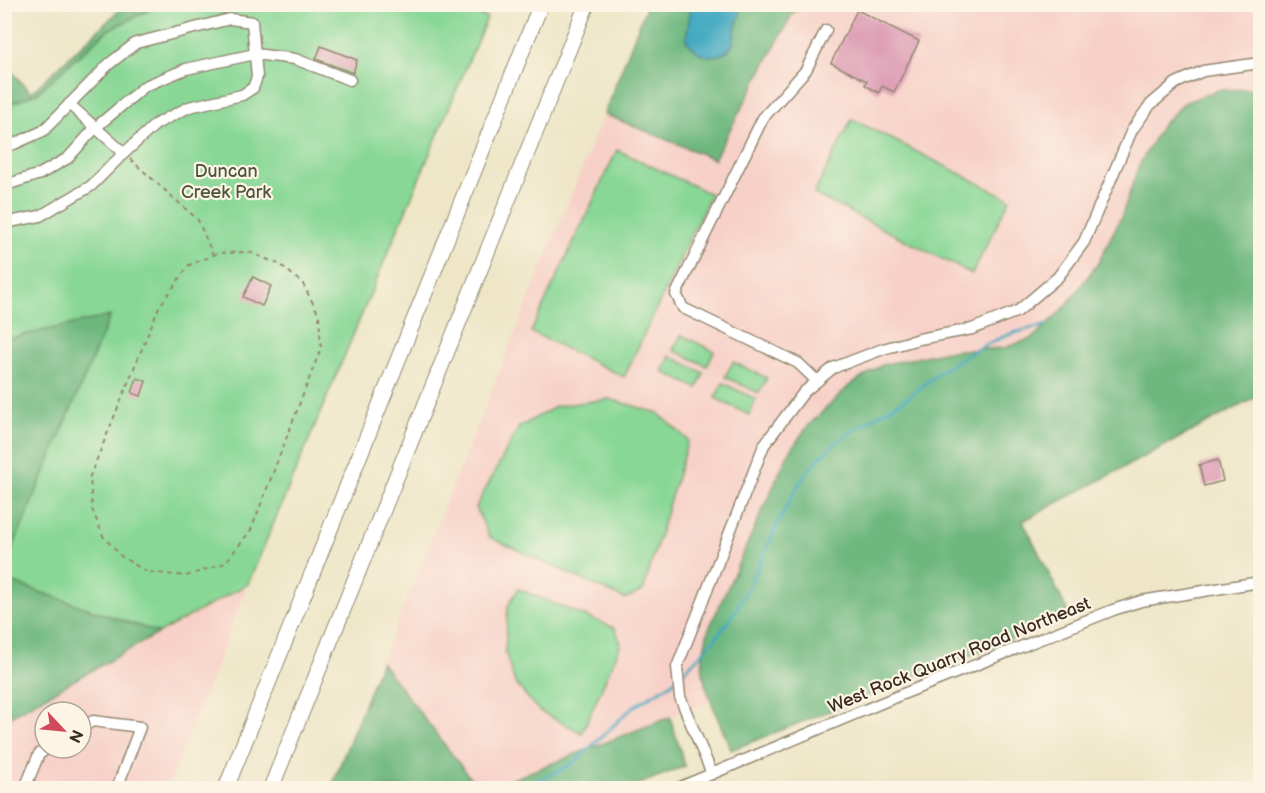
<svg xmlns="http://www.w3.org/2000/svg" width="1265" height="793" font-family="'Balsamiq Sans',sans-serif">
	<rect width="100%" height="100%" fill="#fcf5e5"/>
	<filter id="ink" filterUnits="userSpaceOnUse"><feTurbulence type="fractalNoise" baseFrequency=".0167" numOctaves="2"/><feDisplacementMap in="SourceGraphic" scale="12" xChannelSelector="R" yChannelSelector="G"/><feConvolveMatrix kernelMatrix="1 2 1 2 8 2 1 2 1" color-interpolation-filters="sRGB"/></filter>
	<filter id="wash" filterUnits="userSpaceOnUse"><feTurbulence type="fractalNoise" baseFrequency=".008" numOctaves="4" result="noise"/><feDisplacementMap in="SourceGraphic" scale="24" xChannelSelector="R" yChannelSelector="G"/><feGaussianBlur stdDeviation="1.35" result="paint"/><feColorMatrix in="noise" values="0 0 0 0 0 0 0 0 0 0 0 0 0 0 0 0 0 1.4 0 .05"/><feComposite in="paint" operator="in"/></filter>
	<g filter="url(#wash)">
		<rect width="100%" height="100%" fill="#eee6c7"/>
		<g fill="#f7d1c8" fill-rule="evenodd">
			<polygon points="455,5 493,5 487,18"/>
			<polygon points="802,5 1260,5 1260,89 1258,90 1139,165 1122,215 1098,263 1066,306 1033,338 1004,348 947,351 703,673 711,701 500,784 483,788 474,783 381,662 604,114 714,159 793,13"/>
			<path d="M248,584L168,788H5L4,719ZM45,712H81V748H45Z"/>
		</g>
		<g fill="#88d796" stroke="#62805a" stroke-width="1.5">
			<polygon points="455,4 487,18 248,584 159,633 5,580 5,566 110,317 5,339 5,106 37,93 108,30 160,5"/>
			<polygon points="852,119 1010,199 972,274 814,194"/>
			<polygon points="617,150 711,194 624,377 531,332"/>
			<polygon points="681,335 714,351 707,366 673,350"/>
			<polygon points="670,356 704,373 697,388 663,372"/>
			<polygon points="733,362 767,378 759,393 725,377"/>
			<polygon points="723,383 756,399 749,415 715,398"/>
			<polygon points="609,399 658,413 688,440 643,591 625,599 489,537 476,507 519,427 557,406"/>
			<polygon points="518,589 615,628 621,644 582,733 539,711 515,683 505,652 508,606"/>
		</g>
		<g fill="#6eb87f" stroke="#54714e" stroke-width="1.5">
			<polygon points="126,4 160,5 108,30 37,93 5,106 5,64 31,93"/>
			<polygon points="647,5 802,5 793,13 714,159 604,114"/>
			<path d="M1260,89V395L1023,521L1070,616L731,750C722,727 707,698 703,674C701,660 705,645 708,631L787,456L806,428L850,385L882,365L947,351L1004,348L1033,338L1066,306L1098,263L1122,215L1139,165L1162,125L1184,103L1218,90Z"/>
			<polygon points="110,316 5,566 5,339"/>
			<polygon points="5,580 159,633 5,719"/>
			<polygon points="381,662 474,783 483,788 500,784 670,717 685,766 629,788 331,788"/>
		</g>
		<path fill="#40a8c1" stroke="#3e6970" stroke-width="1.5" d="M691,5H743L740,9C742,17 737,19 736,26C734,32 735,39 732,45C729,50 727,52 722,54C704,60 697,53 686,40Z"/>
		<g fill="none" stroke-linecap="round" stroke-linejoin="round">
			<g stroke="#40a8c1" stroke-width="3">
				<path d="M682,673C705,651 727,628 742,599C763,561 777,519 801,481C828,440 866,423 907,398C918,390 928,381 939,373C961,358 986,343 1011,334C1023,330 1035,328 1046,325"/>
				<polyline points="520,788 557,772 575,762 633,707 669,685 675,680"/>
			</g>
		</g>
		<g id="blocks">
			<g fill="#da94b0">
				<polygon points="857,10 919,41 894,92 882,86 879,93 865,85 867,81 831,63"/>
				<polygon points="321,46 357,60 353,73 316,59"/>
				<polygon points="253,277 271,286 262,306 243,297"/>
				<polygon points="137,378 146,381 141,396 132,393"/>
				<polygon points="1218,460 1223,481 1204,486 1199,465"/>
			</g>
		</g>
	</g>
	<g filter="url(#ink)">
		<use href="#blocks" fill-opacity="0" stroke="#948872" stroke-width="1.5"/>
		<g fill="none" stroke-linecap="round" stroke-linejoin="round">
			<g stroke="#948872" stroke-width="13">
				<g id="minor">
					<polyline points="69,104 124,153"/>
					<polyline points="4,146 14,144 43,131 109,64 136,43 230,19 252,22 257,77 253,88 242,95 189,107 156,124 121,156 91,186 40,216 4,223"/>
					<polyline points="4,183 12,183 40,174 68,158 95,128 145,86 186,69 255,54 295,59 350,80"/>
					<polyline points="817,381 798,363 683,308 676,294 763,118 806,70 826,30"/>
					<polyline points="81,728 93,721 140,727 117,788"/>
					<polyline points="712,774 680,697 677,667 764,445 804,392 833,368 883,349 919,339 972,329 1018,311 1058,277 1084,242 1132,130 1150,105 1176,83 1203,71 1260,63"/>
					<polyline points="25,788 39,754 48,748"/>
					<polyline points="678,788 898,696 1113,610 1141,601 1260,582"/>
				</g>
			</g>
			<g stroke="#948872" stroke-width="17">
				<g id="highway">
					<polyline points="226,788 541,4"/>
					<polyline points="271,788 587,4"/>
				</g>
			</g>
			<g stroke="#948872" stroke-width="2" stroke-dasharray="4.5 4.5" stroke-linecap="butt">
				<polyline points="130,159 198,220 213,255"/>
				<polygon points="249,252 281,265 303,284 319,315 321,348 251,530 225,563 186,576 147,572 122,557 103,536 92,509 90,476 159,307 189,265 219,253"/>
			</g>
			<use href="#minor" stroke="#fff" stroke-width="10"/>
			<use href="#highway" stroke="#fff" stroke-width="15"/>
		</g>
	</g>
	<g text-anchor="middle" stroke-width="4.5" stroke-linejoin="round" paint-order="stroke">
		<g font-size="18" fill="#4e553c" stroke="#fcf5e5">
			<text x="226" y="177">Duncan<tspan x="226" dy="21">Creek Park</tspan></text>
		</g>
		<g font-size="18" fill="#3b2a1e" stroke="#fcf5e5">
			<text transform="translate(959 655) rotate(-22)" y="6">West Rock Quarry Road Northeast</text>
		</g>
	</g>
	<rect width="1265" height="793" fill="none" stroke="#fcf5e5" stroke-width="24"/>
	<g transform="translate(63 730) rotate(116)"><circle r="28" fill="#fcf5e5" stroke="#afa495" stroke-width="1.5"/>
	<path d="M0-4.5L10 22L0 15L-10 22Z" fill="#d1495b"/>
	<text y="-9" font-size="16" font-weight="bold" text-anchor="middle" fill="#3b2a1e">N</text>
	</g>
</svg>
